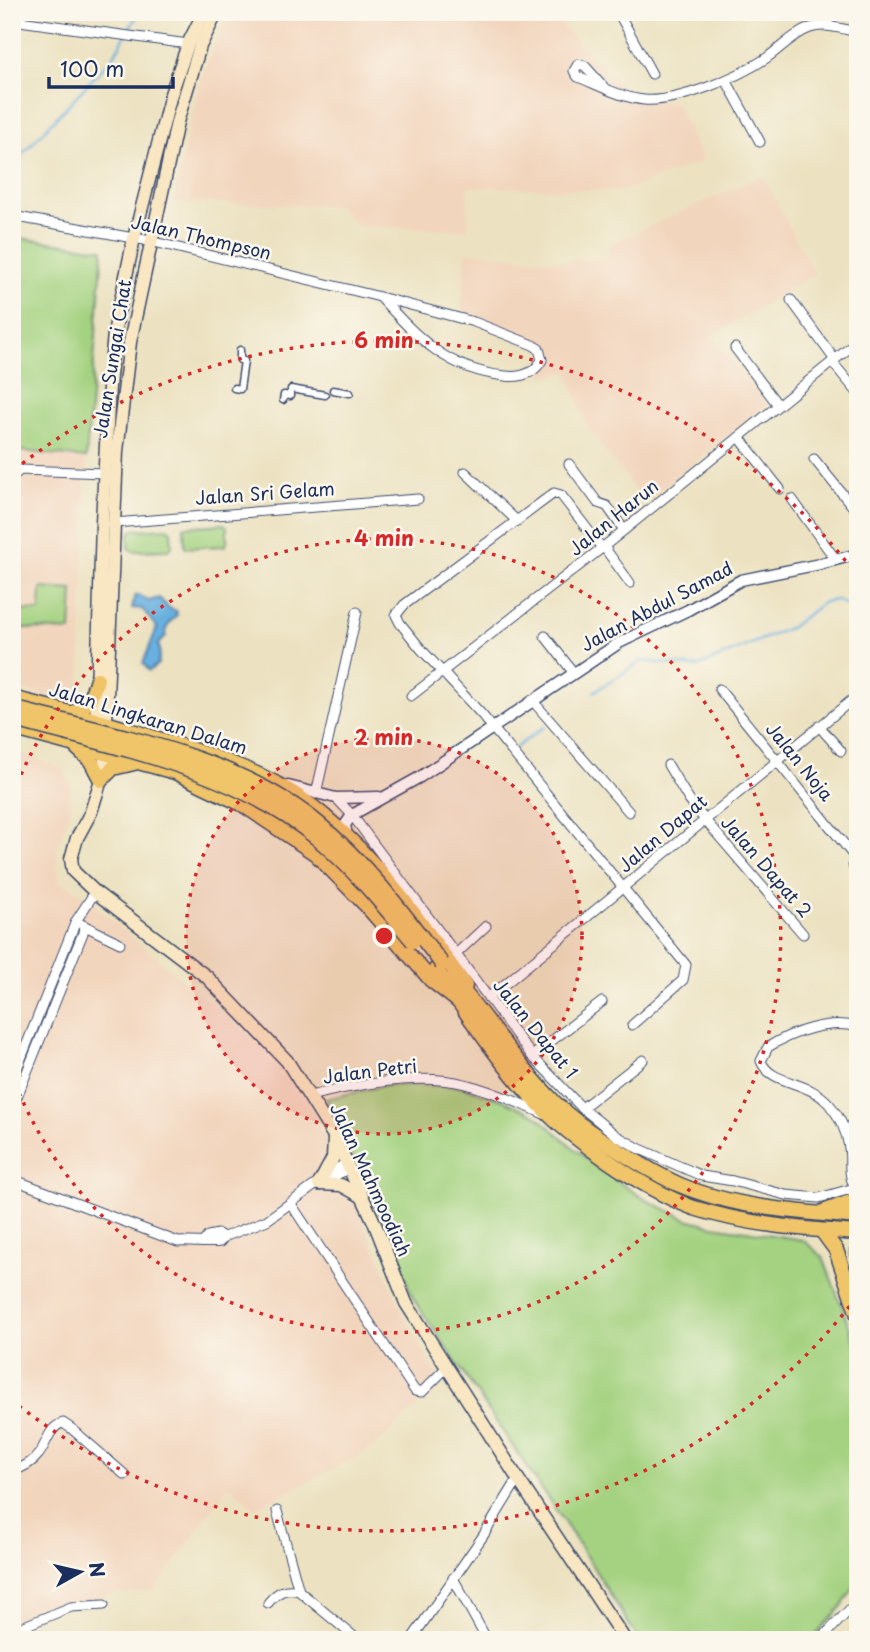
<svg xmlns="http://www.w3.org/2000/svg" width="870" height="1652" font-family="'Playpen Sans',sans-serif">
	<rect width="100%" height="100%" fill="#fbf7ec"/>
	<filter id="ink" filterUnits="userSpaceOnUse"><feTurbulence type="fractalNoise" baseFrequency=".0143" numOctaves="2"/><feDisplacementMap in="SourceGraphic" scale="14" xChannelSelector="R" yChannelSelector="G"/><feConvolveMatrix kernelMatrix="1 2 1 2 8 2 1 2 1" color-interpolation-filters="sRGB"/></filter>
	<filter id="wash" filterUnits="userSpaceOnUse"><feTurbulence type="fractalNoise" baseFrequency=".00686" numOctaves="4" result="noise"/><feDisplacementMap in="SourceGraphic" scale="28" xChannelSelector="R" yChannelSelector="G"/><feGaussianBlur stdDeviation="1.57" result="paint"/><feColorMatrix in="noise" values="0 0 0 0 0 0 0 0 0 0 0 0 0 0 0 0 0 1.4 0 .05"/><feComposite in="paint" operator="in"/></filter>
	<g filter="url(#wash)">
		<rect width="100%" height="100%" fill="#ece2c1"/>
		<g fill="#f2d5bd">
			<polygon points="230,12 549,12 627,94 676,103 703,161 623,191 467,187 468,230 357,226 339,206 173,202 200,78"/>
			<polygon points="762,176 815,274 711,336 767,405 645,503 589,430 567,372 542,378 545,370 546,351 539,341 515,330 461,316 466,252 559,261 608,259 609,244"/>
			<polygon points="12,450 86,458 80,693 75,702 68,704 12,687"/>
			<polygon points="12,749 62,769 70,783 70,810 57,851 59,881 79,892 286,1067 308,1101 347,1181 399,1305 443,1387 416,1408 371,1449 255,1509 229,1485 154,1591 116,1594 12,1622"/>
		</g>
		<g fill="#a4d280" stroke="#60806f" stroke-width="2">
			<polygon points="12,237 103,249 86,458 12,450"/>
			<polygon points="224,524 227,527 227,543 224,546 185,548 184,527"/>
			<polygon points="168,528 171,531 172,547 168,550 133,551 129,548 129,533 133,530"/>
			<polygon points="41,588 73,590 71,631 12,628 12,610 40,611"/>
			<polygon points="387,1085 460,1086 505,1101 536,1115 596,1167 646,1200 687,1219 714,1226 803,1240 823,1257 858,1350 858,1581 842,1606 811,1640 639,1640 572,1534 414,1300 375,1204 326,1099"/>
		</g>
		<path fill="#68b0df" stroke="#42709e" stroke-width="2" d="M139,595L149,601L159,598L169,608L176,611L177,615C171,621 164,627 166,636L158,644L160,650L158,664L149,671L143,663L157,628L142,609L132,608L135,596Z"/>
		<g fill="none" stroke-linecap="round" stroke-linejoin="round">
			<g stroke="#68b0df" stroke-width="2.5">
				<polyline points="12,165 113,57 139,12"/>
				<polyline points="594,692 642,661 697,667 791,627 824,602 836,600 858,611"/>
				<polyline points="515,748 544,727"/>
			</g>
		</g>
	</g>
	<g filter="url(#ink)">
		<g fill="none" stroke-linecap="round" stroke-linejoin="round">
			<polyline stroke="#c2bead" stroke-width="9" stroke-dasharray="9 4.5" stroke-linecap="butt" points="855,1270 853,1251 858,1234"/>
			<g stroke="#3a4a6d" stroke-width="9">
				<g id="pedestrian">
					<polyline points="234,388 240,389 244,361 240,360 240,350"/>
					<polyline points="291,389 325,395"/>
					<polyline points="333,390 350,393"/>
					<polyline points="283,400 284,395 290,396 290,393"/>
				</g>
			</g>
			<g stroke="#3a4a6d" stroke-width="11">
				<g id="minor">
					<polyline points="618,12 652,74"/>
					<polyline points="817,12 830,26"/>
					<polyline points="12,20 188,44"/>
					<polyline points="726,80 760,142"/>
					<path d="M603,86L585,66L578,64L574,71L578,77C598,85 622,98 644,100C677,103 738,77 765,59C780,49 793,34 810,28C825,23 842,29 858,32"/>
					<path d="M12,216L150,241L380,297L474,322L533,345L539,349L542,360C534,374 521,378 505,376C447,370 418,338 380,297"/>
					<polyline points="791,300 835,360"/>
					<polyline points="735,348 778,405"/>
					<polyline points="832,362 858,393"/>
					<polyline points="739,437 780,489"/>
					<polyline points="814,459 858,513"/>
					<polyline points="569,464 598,503 607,506 624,530"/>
					<polyline points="465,472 517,521"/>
					<polyline points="12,477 20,470 105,473"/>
					<polyline points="792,499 836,560"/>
					<polyline points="114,523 418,499"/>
					<polyline points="604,547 630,583"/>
					<polyline points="602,548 561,495 554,493 404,605 396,615 400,623 421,649 483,716 686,965 683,980 632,1025"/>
					<polyline points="545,636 573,672"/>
					<polyline points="719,689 853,855"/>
					<polyline points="411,696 602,548 858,341"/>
					<polyline points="532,700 629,812"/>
					<polyline points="819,726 841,751"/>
					<polyline points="668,765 689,800 705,820 803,934"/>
					<polyline points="316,794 357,612"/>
					<polyline points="336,798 352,815 532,1056 582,1108 617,1136 640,1149 702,1176 733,1181 786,1195 819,1198 858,1187"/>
					<path d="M858,849C850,859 853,869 858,880"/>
					<polyline points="81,924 120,943"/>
					<polyline points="456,954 486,926"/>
					<polyline points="488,998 858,695"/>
					<path d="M858,1027C829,1019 792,1032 768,1047L761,1061C770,1085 809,1080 829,1104C839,1116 847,1132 849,1148C851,1160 848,1170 852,1181L858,1184"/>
					<polyline points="532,1056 602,1002"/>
					<polyline points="12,1081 76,921 95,892"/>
					<path d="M310,1096C356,1085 419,1072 465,1084C493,1091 520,1103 546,1115"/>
					<polyline points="582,1108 643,1060"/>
					<polyline points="12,1109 83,933 84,926"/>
					<path d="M12,1179L178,1242C191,1241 208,1244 220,1242L224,1237L267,1220L347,1162"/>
					<polyline points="324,1182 349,1168"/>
					<polyline points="291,1204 415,1391 422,1392 447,1367"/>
					<polyline points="204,1241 208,1236 218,1234 224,1237"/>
					<polyline points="855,1270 858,1280"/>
					<path d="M12,1471C22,1468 31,1464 38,1455C47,1445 48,1427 63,1423L72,1429L125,1475"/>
					<polyline points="277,1511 299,1591 358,1640"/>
					<polyline points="453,1578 487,1640"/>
					<path d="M268,1603C277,1592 285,1587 299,1591"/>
					<polyline points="850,1611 858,1622"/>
					<polyline points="12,1631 71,1607 104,1605"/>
					<polyline points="411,1640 483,1536 518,1479"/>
					<polyline points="820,1640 858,1601"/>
				</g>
			</g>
			<g stroke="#3a4a6d" stroke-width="13">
				<g id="tertiary">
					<polyline points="288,786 336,798 379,797"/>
					<polyline points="347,836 345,825 352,815 420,777 619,643 688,610 741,580 820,564 858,554"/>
				</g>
			</g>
			<g stroke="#3a4a6d" stroke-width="15">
				<g id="secondary">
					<polyline points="217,12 200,46 177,122 130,342 117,451 104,770 91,812 77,838 71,859 73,871 95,892 207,977 287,1061 334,1136 374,1222 406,1303 518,1479 625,1640"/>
					<polyline points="96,727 102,522 109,387 114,333 134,238 171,94 188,44 204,12"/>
					<polyline points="319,1184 333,1158 334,1139"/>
					<polyline points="319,1184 341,1185 361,1196"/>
				</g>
			</g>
			<g stroke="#3a4a6d" stroke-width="17">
				<g id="primary">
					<path d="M12,698C66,711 118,726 171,743C225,760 279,778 323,815C381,863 422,924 465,986"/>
					<path d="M72,713C89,708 92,694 97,679"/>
					<polyline points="12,728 175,772 242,804 316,854 365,904 431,980 458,1001"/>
					<polyline points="76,747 91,761 101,780 113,768 134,763"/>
				</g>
			</g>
			<g stroke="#3a4a6d" stroke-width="17">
				<g id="trunk">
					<path d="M436,969C472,1020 508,1077 555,1120C576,1139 599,1155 623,1171C645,1185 669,1199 694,1208C747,1225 803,1229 858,1233"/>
					<path d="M453,978C487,1020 517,1065 555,1103C573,1121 597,1137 619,1151C638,1163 659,1176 680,1185C735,1208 798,1212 858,1217"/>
					<polyline points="823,1212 847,1203 858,1204"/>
					<polyline points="822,1231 836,1250 858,1315"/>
				</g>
			</g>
			<use href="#pedestrian" stroke="#fff" stroke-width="6"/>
			<use href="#minor" stroke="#fff" stroke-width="9"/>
			<use href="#tertiary" stroke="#fff" stroke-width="10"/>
			<use href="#secondary" stroke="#f9e7c3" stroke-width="12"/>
			<use href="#primary" stroke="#f0c469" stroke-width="14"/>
			<use href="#trunk" stroke="#f0c469" stroke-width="14"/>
			<g stroke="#3a4a6d" stroke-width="17" stroke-linecap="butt">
				<g id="trunk-bridge">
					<path d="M12,708C111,734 239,757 319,824C367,864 404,914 442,964"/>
					<path d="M12,719C117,748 232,768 318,839C354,869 383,905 413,941"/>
				</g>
			</g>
			<use href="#trunk-bridge" stroke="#f0c469" stroke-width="14"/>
		</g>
	</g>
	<circle cx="384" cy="936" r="198" fill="#d62828" fill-opacity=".12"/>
	<g fill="none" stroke="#d62828" stroke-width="3.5" stroke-dasharray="3.5 7">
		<circle cx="384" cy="936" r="198"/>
		<path d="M13 794A397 397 0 1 1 13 1078"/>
		<path d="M856 1298A595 595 0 0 1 14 1402M14 470A595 595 0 0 1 856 574"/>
	</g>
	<g text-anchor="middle" stroke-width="5" stroke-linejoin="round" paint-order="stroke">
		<g font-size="18" fill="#1b2f5e" stroke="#fbf7ec">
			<text transform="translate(201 238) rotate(13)" y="6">Jalan Thompson</text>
			<text transform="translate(113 359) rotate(-81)" y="6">Jalan Sungai Chat</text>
			<text transform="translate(265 494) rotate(-4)" y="6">Jalan Sri Gelam</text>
			<text transform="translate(614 518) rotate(-39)" y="6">Jalan Harun</text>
			<text transform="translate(657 607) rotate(-28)" y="6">Jalan Abdul Samad</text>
			<text transform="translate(148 719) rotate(17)" y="6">Jalan Lingkaran Dalam</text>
			<text transform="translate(799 762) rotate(51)" y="6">Jalan Noja</text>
			<text transform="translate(663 834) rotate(-40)" y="6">Jalan Dapat</text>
			<text transform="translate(766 867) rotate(49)" y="6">Jalan Dapat 2</text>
			<text transform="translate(535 1029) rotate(51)" y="6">Jalan Dapat 1</text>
			<text transform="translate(370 1072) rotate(-7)" y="6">Jalan Petri</text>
			<text transform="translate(370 1180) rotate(65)" y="6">Jalan Mahmoodiah</text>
		</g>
	</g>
	<circle cx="384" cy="936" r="10" fill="#d62828" stroke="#fbf7ec" stroke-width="3.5"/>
	<g font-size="21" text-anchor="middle" font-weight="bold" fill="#d62828" stroke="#fbf7ec" stroke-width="5" stroke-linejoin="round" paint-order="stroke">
		<text x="384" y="348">6 min</text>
		<text x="384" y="546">4 min</text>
		<text x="384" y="745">2 min</text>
	</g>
	<rect width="870" height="1652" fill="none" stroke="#fbf7ec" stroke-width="42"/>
	<g transform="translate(80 1572) rotate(82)" stroke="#fbf7ec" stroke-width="5" paint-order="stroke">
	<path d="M0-5L12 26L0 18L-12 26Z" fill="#1b2f5e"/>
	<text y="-10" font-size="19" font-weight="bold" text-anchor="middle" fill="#1b2f5e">N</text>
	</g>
	<path d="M49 77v10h124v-10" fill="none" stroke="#1b2f5e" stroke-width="3.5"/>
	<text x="60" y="77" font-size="21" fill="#1b2f5e" stroke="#fbf7ec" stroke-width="5" paint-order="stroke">100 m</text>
</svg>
